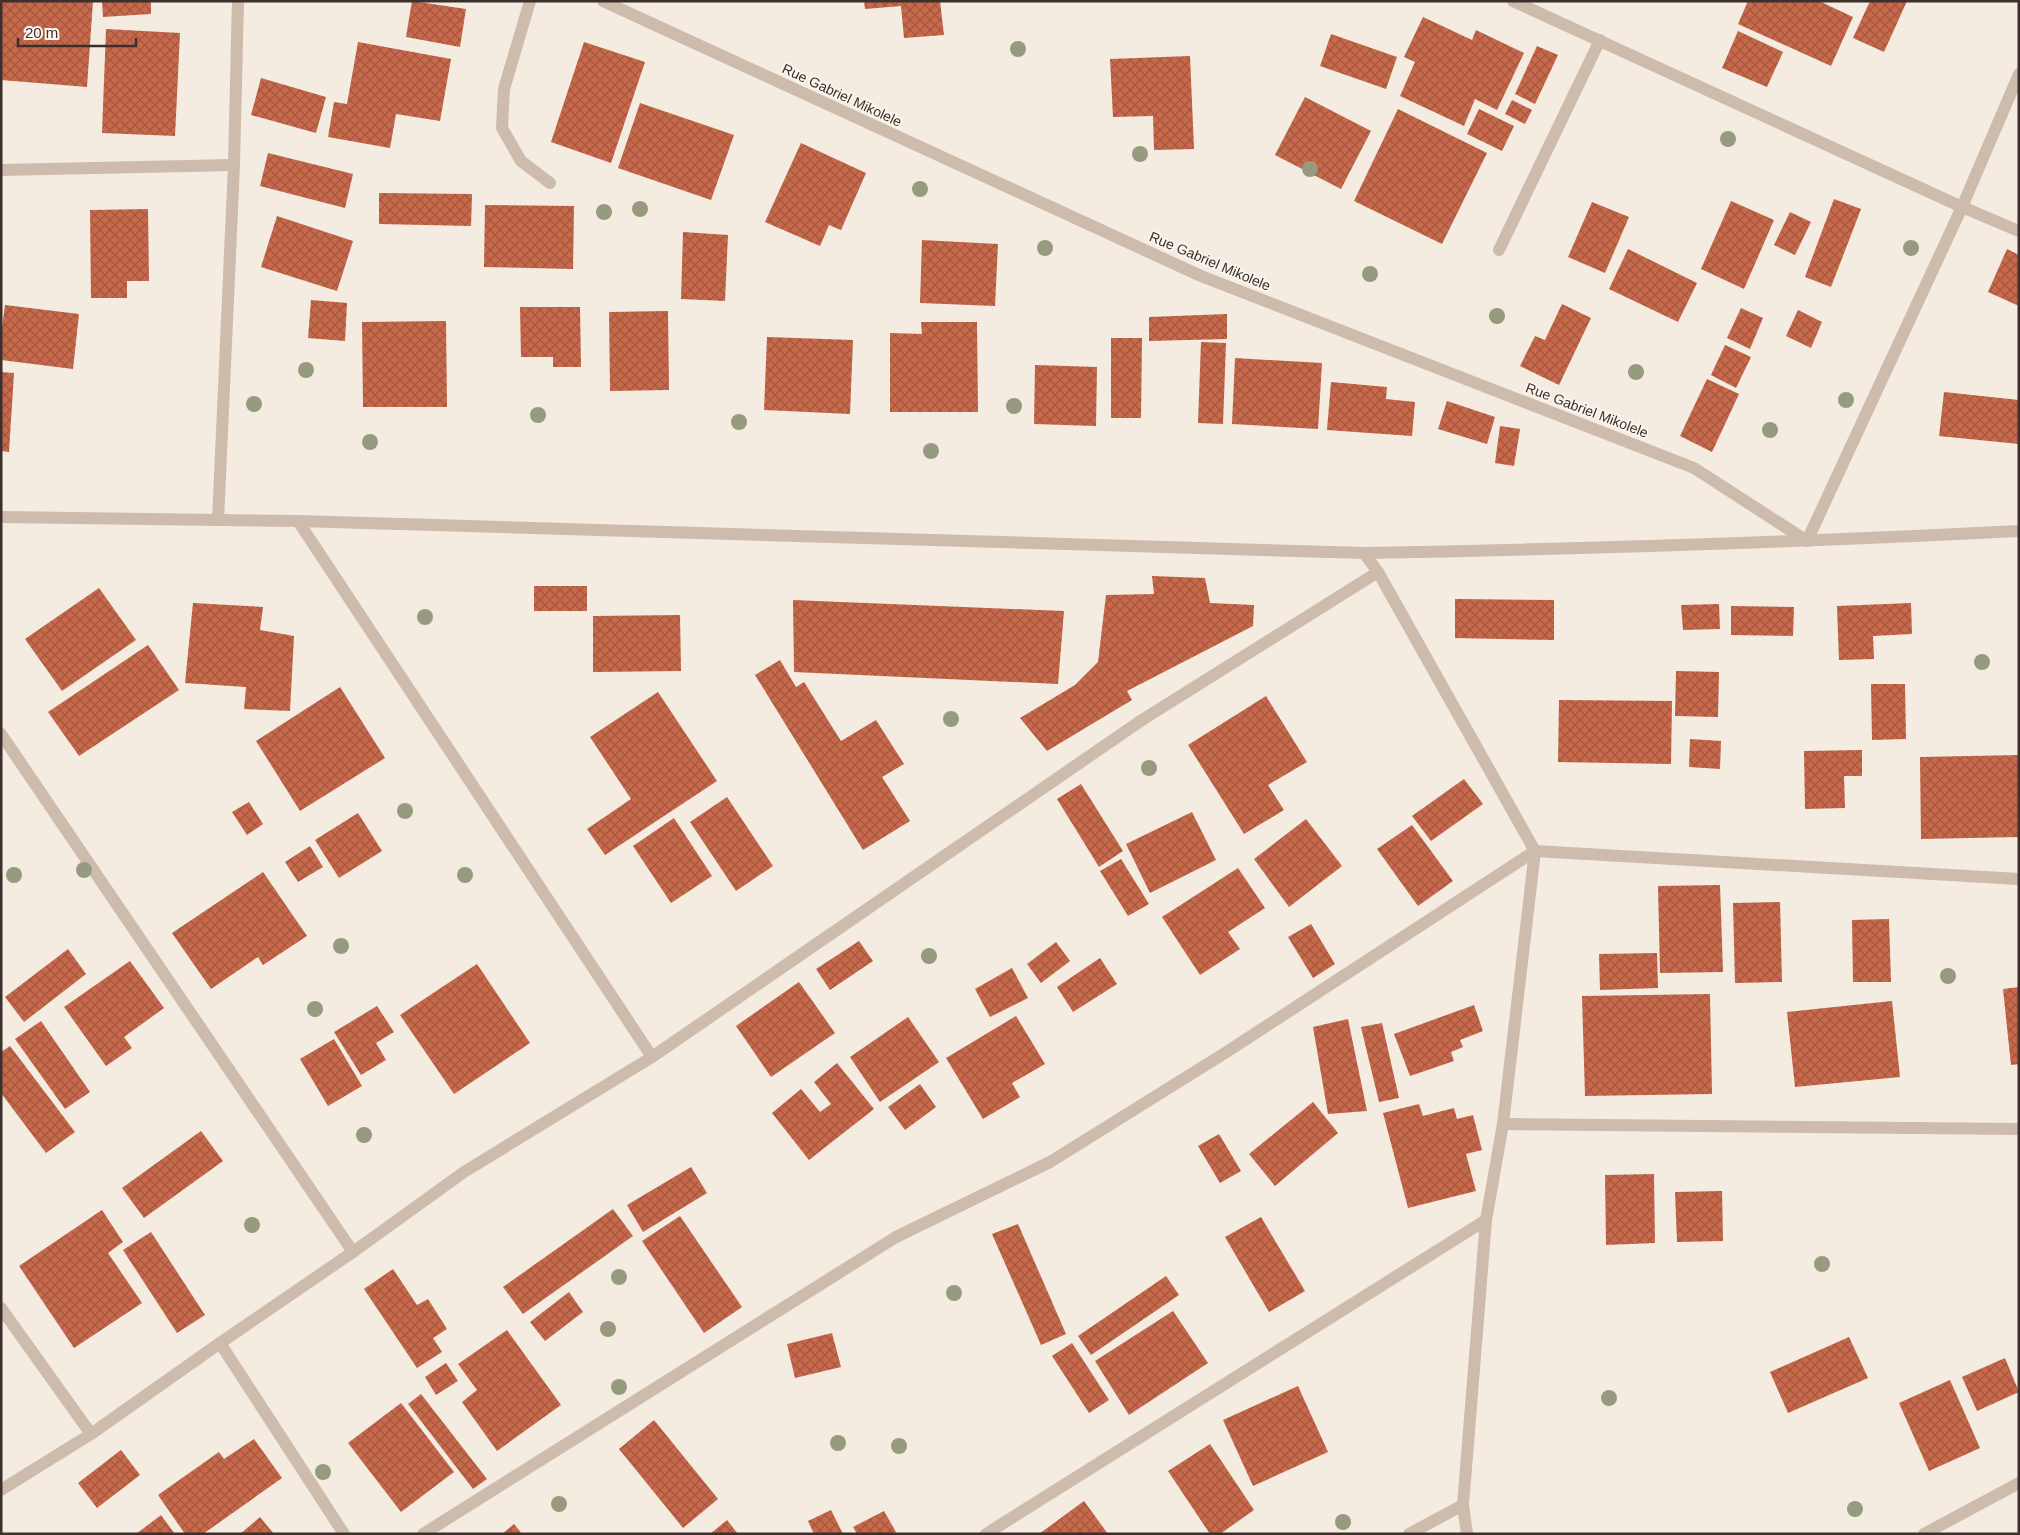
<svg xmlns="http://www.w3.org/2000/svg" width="2020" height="1535" font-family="Helvetica,sans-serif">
	<defs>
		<pattern id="building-cross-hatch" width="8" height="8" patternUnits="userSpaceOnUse" patternTransform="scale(1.25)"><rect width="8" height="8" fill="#c8694b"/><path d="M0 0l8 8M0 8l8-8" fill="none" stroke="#a4573f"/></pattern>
	</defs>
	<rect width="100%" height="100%" fill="#f4ebe1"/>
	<g fill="url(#building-cross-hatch)">
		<polygon points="1,1 93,1 87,87 1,80"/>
		<polygon points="102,1 151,1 151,14 103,17"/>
		<polygon points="412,1 466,9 460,47 406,37"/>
		<polygon points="864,1 940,1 944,35 904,38 901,6 865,9"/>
		<polygon points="1748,1 1819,1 1853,17 1831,66 1738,24"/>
		<polygon points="1870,1 1907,1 1884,52 1853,38"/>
		<polygon points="1423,17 1472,40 1476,30 1524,53 1497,110 1475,99 1464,126 1400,96 1415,62 1404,57"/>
		<polygon points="106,29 180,33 175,136 102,133"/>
		<polygon points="1738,31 1783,52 1767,87 1722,68"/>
		<polygon points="1331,34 1397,57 1386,89 1320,66"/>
		<polygon points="358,42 451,59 440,121 396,114 390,148 328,137 334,102 347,104"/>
		<polygon points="584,42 645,62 611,163 551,142"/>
		<polygon points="1537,46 1558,55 1535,104 1515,94"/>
		<polygon points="1190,56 1194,149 1154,150 1153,116 1113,117 1110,59"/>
		<polygon points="261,78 326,97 316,133 251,115"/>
		<polygon points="1305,97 1371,131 1341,189 1275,155"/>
		<polygon points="1512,100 1532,110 1525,124 1505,114"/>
		<polygon points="640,103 734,135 711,200 618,168"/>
		<polygon points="1398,109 1487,153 1442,244 1354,201"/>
		<polygon points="1479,109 1514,126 1502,151 1467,134"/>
		<polygon points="801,143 866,173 841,230 829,225 820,246 765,222"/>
		<polygon points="268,153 353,174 345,208 260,186"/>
		<polygon points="379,193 472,194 471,226 379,224"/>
		<polygon points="1834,199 1861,209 1831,287 1805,277"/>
		<polygon points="1731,201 1774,220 1744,289 1701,269"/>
		<polygon points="1592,202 1629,217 1605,273 1568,257"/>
		<polygon points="485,205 574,206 573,269 484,267"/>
		<polygon points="148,209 149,281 127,281 127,298 91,298 90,210"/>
		<polygon points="1790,212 1811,222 1795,255 1774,245"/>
		<polygon points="277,216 353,241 337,291 261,267"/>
		<polygon points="683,232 728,235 725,301 681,299"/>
		<polygon points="922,240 998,244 995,306 920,303"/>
		<polygon points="1628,249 1697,283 1678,322 1609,289"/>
		<polygon points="2007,249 2019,255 2019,306 1988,292"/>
		<polygon points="311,300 347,303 345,341 308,338"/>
		<polygon points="1562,304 1591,318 1559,385 1520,366 1535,336 1545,340"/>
		<polygon points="5,305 79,314 73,369 1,360 1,335"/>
		<polygon points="520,307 580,307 581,367 553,367 553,357 521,357"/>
		<polygon points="1741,308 1763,318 1750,349 1727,338"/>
		<polygon points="1798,310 1822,322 1811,348 1786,336"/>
		<polygon points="668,311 669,390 610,391 609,312"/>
		<polygon points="1227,314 1227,339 1149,341 1149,317"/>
		<polygon points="446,321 447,407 363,407 362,322"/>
		<polygon points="921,322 977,322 978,412 890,412 890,333 922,334"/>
		<polygon points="767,337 853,340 850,414 764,410"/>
		<polygon points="1111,338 1142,338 1141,418 1111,418"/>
		<polygon points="1201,342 1226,343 1223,424 1198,423"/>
		<polygon points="1725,345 1751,357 1736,388 1711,375"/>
		<polygon points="1235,358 1322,363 1318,429 1232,424"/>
		<polygon points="1035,365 1097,367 1096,426 1034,424"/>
		<polygon points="1,372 14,373 9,452 1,451"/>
		<polygon points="1707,379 1739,394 1712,452 1680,436"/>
		<polygon points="1331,382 1387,387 1386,399 1415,402 1412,436 1327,430"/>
		<polygon points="1944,392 2019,400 2019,444 1939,436"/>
		<polygon points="1447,401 1495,417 1487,444 1438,429"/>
		<polygon points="1500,426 1520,429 1514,466 1495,463"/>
		<polygon points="1152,576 1205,578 1210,603 1254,605 1253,626 1127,691 1132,700 1047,751 1020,718 1075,685 1098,662 1106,595 1154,594"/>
		<rect x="534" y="586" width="53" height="25"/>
		<polygon points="99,588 136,640 62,691 25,639"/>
		<polygon points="1455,599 1554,600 1554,640 1455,638"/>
		<polygon points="793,600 1064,611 1058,684 794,672"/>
		<polygon points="193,603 263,607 260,630 294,636 290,711 244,709 246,687 185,683"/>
		<polygon points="1911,603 1912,634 1873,636 1874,659 1839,660 1837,606"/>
		<polygon points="1719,604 1720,629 1683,630 1681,605"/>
		<polygon points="1731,606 1794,607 1793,636 1731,635"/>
		<polygon points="680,615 681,671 593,672 593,616"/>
		<polygon points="148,645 179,690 79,756 48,712"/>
		<polygon points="780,660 796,687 804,682 841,741 876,720 904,764 882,777 910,821 863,850 755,675"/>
		<polygon points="1676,671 1719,672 1718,717 1675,716"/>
		<polygon points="1871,684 1905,684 1906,739 1872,740"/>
		<polygon points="340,687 385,758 300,811 256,741"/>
		<polygon points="658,692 717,781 605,855 587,829 631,799 590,737"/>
		<polygon points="1266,696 1307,762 1268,785 1284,810 1244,834 1188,745"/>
		<polygon points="1559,700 1672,701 1671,764 1558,762"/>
		<polygon points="1690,739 1721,741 1720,769 1689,767"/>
		<polygon points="1862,750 1862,776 1844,776 1845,808 1805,809 1804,751"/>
		<polygon points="2019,755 2019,837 1921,839 1920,757"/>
		<polygon points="1464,779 1483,804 1431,841 1412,816"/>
		<polygon points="1081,784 1123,851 1099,867 1057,799"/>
		<polygon points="727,797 773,866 736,891 690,822"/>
		<polygon points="249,802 263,824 247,835 232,812"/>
		<polygon points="1192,812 1216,860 1150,893 1126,844"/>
		<polygon points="358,813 382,851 339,878 315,840"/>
		<polygon points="674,818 712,876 671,903 633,846"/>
		<polygon points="1306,819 1342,866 1289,907 1254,859"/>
		<polygon points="1412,825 1453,881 1418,906 1377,849"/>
		<polygon points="310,846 323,867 298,882 285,862"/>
		<polygon points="1121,859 1149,904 1128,916 1100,871"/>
		<polygon points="1238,868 1265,908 1228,932 1240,949 1200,975 1162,917"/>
		<polygon points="263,872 307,936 263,965 258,957 211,989 172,933"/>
		<polygon points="1720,885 1723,972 1660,973 1658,886"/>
		<polygon points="1780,902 1782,982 1735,983 1733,903"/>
		<polygon points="1889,919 1891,982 1853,982 1852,920"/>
		<polygon points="1311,924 1335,964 1313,978 1288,937"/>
		<polygon points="859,941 873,961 830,990 816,969"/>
		<polygon points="1056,942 1070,961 1041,983 1027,964"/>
		<polygon points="68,949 86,974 24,1022 5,997"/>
		<polygon points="1657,953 1658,988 1600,990 1599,954"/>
		<polygon points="1100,958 1117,984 1073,1012 1057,987"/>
		<polygon points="130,961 164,1008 124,1037 132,1048 106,1066 64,1007"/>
		<polygon points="477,964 530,1043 454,1094 400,1015"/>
		<polygon points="1012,968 1028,998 990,1017 975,989"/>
		<polygon points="799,982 835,1033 771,1077 736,1026"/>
		<polygon points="2019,987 2019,1064 2011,1065 2003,989"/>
		<polygon points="1710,994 1712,1094 1585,1096 1582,996"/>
		<polygon points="1892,1001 1900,1077 1795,1087 1787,1012"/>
		<polygon points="1474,1005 1483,1031 1460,1040 1463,1047 1451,1052 1454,1061 1410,1076 1394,1034"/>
		<polygon points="377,1006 394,1032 376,1043 386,1060 361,1075 334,1032"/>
		<polygon points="1016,1016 1045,1064 1012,1083 1020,1097 983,1119 946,1058"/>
		<polygon points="908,1017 939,1062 880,1102 850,1057"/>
		<polygon points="1348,1019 1367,1111 1328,1114 1313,1027"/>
		<polygon points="41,1021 90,1092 65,1109 15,1039"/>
		<polygon points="1382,1023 1399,1098 1379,1102 1361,1027"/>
		<polygon points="334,1039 362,1086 328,1106 300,1059"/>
		<polygon points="10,1046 75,1132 46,1153 1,1093 1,1052"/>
		<polygon points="837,1063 874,1109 809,1160 772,1113 801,1089 820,1112 831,1104 814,1082"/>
		<polygon points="920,1084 936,1107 905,1130 888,1107"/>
		<polygon points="1313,1102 1338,1133 1275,1186 1249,1154"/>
		<polygon points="1419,1104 1423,1116 1454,1108 1457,1119 1473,1115 1482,1150 1466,1154 1476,1191 1408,1208 1383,1113"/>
		<polygon points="201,1131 223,1161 144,1218 122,1188"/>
		<polygon points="1219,1134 1241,1171 1220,1183 1198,1146"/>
		<polygon points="691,1167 707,1193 643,1232 627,1205"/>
		<polygon points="1654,1174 1655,1243 1606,1245 1605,1175"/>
		<polygon points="1722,1191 1723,1241 1677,1242 1675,1192"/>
		<polygon points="613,1209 633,1236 523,1314 503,1287"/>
		<polygon points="102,1210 123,1242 108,1253 142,1303 74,1348 19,1266"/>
		<polygon points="680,1216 742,1307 704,1333 642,1241"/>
		<polygon points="1261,1217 1305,1291 1269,1312 1225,1237"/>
		<polygon points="1018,1224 1066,1334 1041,1345 992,1234"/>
		<polygon points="151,1232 205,1315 177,1333 123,1250"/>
		<polygon points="393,1269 417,1305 428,1299 447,1329 433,1338 442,1352 417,1368 364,1289"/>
		<polygon points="1166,1276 1179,1295 1091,1355 1078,1336"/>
		<polygon points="569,1292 583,1312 545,1341 530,1322"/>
		<polygon points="1173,1311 1208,1363 1129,1415 1095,1361"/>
		<polygon points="507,1330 561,1405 497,1451 462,1402 477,1390 458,1364"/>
		<polygon points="832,1333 841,1367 795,1378 787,1344"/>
		<polygon points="1849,1337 1868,1378 1788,1413 1770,1372"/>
		<polygon points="1072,1343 1109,1400 1089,1413 1052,1356"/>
		<polygon points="2005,1358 2019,1392 1977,1411 1962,1377"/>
		<polygon points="446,1363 458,1381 436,1395 425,1377"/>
		<polygon points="1950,1380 1980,1448 1929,1471 1899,1403"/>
		<polygon points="1298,1386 1328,1452 1253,1486 1223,1420"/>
		<polygon points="421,1394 487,1479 473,1489 408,1404"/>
		<polygon points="401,1403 454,1472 401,1512 348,1443"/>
		<polygon points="654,1420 718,1499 683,1528 619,1449"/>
		<polygon points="254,1439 282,1478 203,1534 185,1534 158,1495 219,1452 224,1459"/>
		<polygon points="1210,1444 1254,1510 1220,1534 1210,1534 1168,1471"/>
		<polygon points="121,1450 140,1475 97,1508 78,1483"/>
		<polygon points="1084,1501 1108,1534 1039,1534"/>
		<polygon points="831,1510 843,1534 814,1534 808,1521"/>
		<polygon points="884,1511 896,1532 892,1534 857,1534 853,1527"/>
		<polygon points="161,1515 175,1534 136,1534"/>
		<polygon points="260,1517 274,1534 240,1534"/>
		<polygon points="727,1520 738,1534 710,1534"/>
		<polygon points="514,1524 522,1534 502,1534"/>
	</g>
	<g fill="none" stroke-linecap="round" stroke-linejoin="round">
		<g stroke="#cdbbac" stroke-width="12">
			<polyline points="530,1 504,89 502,128 521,161 550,183"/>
			<polyline points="1513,1 1962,207 2019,231"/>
			<polyline points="1499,250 1600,40"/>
		</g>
		<g stroke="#cdbbac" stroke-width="12">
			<polyline points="603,1 1201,276 1694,468 1807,541 1962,207 2019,74"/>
			<polyline points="1,170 234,165"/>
			<path d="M1,517L298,521L1364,553C1583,549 1801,542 2019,531"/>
			<polyline points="218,520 234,165 238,1"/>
			<polyline points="298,521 652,1057"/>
			<polyline points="1364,553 1378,572 1535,851 1503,1124 1486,1220 1463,1505 1467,1534"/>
			<polyline points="1,734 353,1252"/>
			<polyline points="1503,1124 2019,1129"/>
			<polyline points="1,1308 91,1434"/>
			<polyline points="220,1343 344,1534"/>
			<polyline points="1,1490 91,1434 220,1343 353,1252 464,1172 652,1057 1142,720 1378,572"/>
			<polyline points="423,1534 896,1237 1050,1162 1225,1053 1535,851 2019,879"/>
			<polyline points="986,1534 1486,1220"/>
			<polyline points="1409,1534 1463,1505"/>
			<polyline points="1924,1534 2019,1483"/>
		</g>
	</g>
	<g fill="#969b7f">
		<circle cx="1018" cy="49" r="8"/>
		<circle cx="1728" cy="139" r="8"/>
		<circle cx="1140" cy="154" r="8"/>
		<circle cx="1310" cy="169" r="8"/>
		<circle cx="920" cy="189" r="8"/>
		<circle cx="640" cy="209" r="8"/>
		<circle cx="604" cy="212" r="8"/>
		<circle cx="1045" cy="248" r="8"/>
		<circle cx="1911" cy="248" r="8"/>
		<circle cx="1370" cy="274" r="8"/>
		<circle cx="1497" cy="316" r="8"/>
		<circle cx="306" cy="370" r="8"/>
		<circle cx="1636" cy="372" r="8"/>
		<circle cx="1846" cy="400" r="8"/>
		<circle cx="254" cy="404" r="8"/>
		<circle cx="1014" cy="406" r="8"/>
		<circle cx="538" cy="415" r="8"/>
		<circle cx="739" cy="422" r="8"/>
		<circle cx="1770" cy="430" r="8"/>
		<circle cx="370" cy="442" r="8"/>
		<circle cx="931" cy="451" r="8"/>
		<circle cx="425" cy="617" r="8"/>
		<circle cx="1982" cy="662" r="8"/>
		<circle cx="951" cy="719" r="8"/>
		<circle cx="1149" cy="768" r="8"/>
		<circle cx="405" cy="811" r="8"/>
		<circle cx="84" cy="870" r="8"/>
		<circle cx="14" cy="875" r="8"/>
		<circle cx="465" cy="875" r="8"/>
		<circle cx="341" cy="946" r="8"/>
		<circle cx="929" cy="956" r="8"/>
		<circle cx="1948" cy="976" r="8"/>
		<circle cx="315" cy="1009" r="8"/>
		<circle cx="364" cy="1135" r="8"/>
		<circle cx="252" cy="1225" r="8"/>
		<circle cx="1822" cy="1264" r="8"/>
		<circle cx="619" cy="1277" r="8"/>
		<circle cx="954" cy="1293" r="8"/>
		<circle cx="608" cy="1329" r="8"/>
		<circle cx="619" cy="1387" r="8"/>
		<circle cx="1609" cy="1398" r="8"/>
		<circle cx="838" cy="1443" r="8"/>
		<circle cx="899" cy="1446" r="8"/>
		<circle cx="323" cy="1472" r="8"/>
		<circle cx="559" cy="1504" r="8"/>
		<circle cx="1855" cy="1509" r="8"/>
		<circle cx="1343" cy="1522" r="8"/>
	</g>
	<g text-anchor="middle" stroke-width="4" stroke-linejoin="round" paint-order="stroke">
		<g font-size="14" fill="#3b302b" stroke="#fbf5ee">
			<text transform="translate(842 95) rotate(25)" y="5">Rue Gabriel Mikolele</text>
			<text transform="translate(1210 261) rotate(23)" y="5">Rue Gabriel Mikolele</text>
			<text transform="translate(1587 410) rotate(21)" y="5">Rue Gabriel Mikolele</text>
		</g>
	</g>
	<rect width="2020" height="1535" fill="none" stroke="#3b302b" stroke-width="5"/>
	<path d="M18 38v8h118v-8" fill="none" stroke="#3b302b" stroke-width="2.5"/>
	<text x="25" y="38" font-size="15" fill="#3b302b" stroke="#fbf5ee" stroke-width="4" paint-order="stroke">20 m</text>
</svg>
